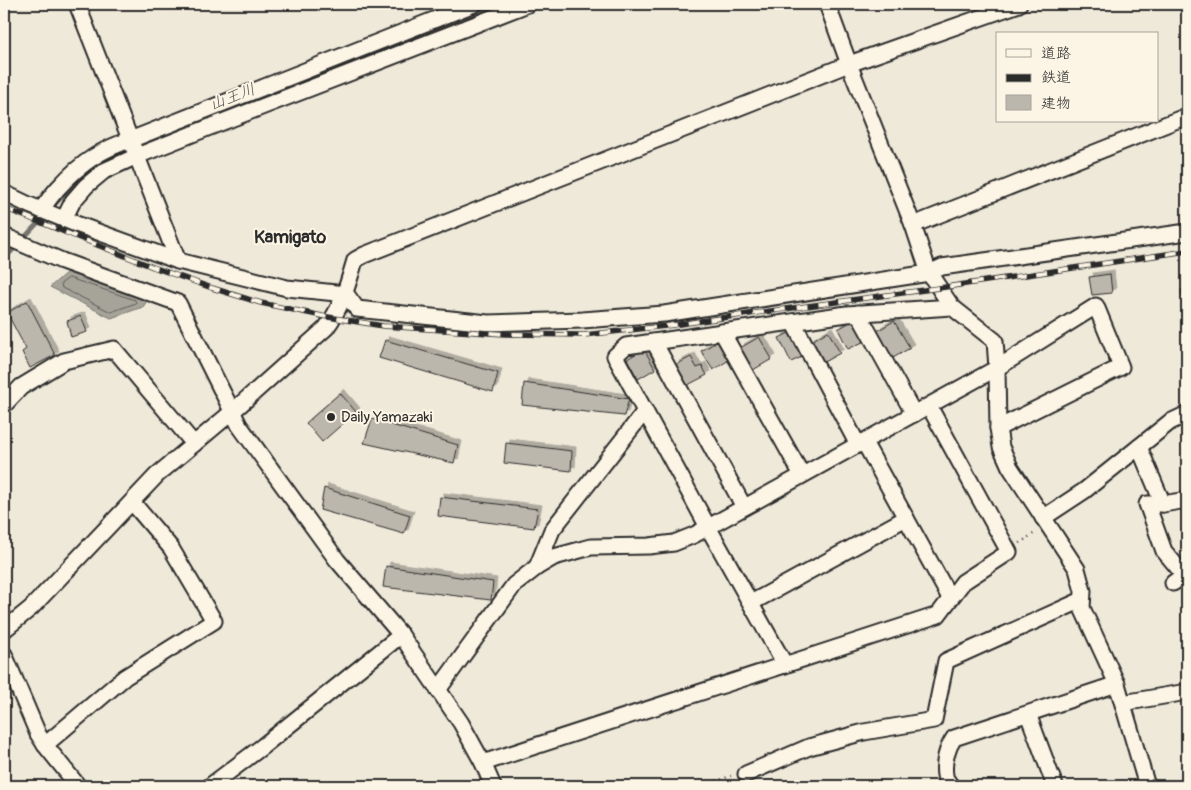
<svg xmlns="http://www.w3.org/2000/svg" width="1191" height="790" font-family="Pangolin,'Klee One',sans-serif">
	<defs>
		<filter id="shadow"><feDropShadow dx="4" dy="-4" stdDeviation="0" flood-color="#0004"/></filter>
	</defs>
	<rect width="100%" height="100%" fill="#efe9da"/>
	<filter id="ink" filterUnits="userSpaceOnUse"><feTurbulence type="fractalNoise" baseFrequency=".02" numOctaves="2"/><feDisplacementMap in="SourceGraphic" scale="10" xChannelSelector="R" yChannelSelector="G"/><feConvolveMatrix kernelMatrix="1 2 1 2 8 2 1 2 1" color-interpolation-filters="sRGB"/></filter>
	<g filter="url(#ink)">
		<polygon fill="#a6a399" stroke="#75736d" points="67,272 148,299 143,307 111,318 50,287"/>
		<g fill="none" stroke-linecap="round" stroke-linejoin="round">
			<polygon stroke="#5c5b57" stroke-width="1" points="69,278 135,300 136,303 111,312 62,288 61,284"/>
			<g stroke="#75736d" stroke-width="4.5">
				<polyline points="22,240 86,171 106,158 500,4"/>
				<polyline points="4,259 17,246"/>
			</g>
		</g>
		<g fill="#bcb7ac" stroke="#2b2b2b" filter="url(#shadow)">
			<polygon points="1110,274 1112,293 1092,295 1089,277"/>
			<polygon points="1187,289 1187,304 1184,305 1181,290"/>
			<polygon points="27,301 55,355 30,368 22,352 26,349 7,313"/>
			<polygon points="81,316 87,332 71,337 67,321"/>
			<polygon points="854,320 865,341 848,349 838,329"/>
			<polygon points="894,321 910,348 893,358 877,331"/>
			<polygon points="828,331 840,353 822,363 810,342"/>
			<polygon points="791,332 804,356 791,362 779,338"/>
			<polygon points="759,337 772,359 753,370 740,348"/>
			<polygon points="385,340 498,373 493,392 379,358"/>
			<polygon points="718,341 729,360 713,370 701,351"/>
			<polygon points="644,349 655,369 638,379 627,359"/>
			<polygon points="691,357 697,368 702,366 707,375 686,386 675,365"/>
			<polygon points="524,383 629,399 624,416 522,405"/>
			<polygon points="340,393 356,412 322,442 306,423"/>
			<polygon points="372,419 458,445 454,463 364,443"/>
			<polygon points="506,443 572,451 571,471 504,463"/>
			<polygon points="324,488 410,515 404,534 320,510"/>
			<polygon points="440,497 538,509 534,528 438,516"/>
			<polygon points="386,566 493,582 491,600 383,587"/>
		</g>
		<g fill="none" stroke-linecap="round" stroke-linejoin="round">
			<g stroke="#2b2b2b" stroke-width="19">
				<g id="minor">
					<polyline points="77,4 178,261"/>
					<polyline points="827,4 849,64 913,225 929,273 952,307 995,341 997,368 998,428 1001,447 1010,467 1077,569 1083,591 1082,608 1117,684 1147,786"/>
					<polyline points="4,193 29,205 76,224 178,261 287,288 346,294 357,309 488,323 582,320 664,314 929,273 942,267 1187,232"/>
					<path d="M41,210C47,202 53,193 61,185C80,164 104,148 130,140L474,4"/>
					<polyline points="64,219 73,201 86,186 104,171 137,156 220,123 528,4"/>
					<polyline points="913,225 1187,116"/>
					<polyline points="4,236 62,261 178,303 239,425 337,560 401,635 461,723 483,763 493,786"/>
					<polyline points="858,313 914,414"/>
					<polyline points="793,322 858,445"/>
					<polyline points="722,332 802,475"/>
					<polyline points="654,342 744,507"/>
					<polyline points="4,405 21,387 64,361 114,349 194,444"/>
					<polyline points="864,442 950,598"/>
					<polyline points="1139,447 1163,504 1147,504 1164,551 1184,575 1173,583"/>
					<polyline points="1163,504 1187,500"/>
					<polyline points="1043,518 1084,491 1170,422 1187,414"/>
					<polyline points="537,567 552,530 645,411"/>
					<polyline points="751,603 906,518"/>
					<path d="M4,630L31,608L157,475L232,412L326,328C342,307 348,284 355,260L364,255L849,64L1019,4"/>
					<polyline points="4,654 38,734 45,745 78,786"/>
					<polyline points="785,665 708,527 615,356 626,346 847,314 952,307"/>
					<polyline points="438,690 514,585 537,567 554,557 591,547 649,546 674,543 694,535 997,368 1096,306 1121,367 998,428"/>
					<polyline points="1123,703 1187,692"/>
					<polyline points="1028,714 1055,786"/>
					<polyline points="45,745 125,677 214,621 171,548 132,502"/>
					<polyline points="483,763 938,615 963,582 1009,552 929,406"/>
					<polyline points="746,774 809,747 864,732 934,720 946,661 1082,600"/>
					<polyline points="210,786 263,746 401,635"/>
					<path d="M951,786C949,783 945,779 945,775C943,763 947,748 954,738L1117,684"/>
				</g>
			</g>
			<g stroke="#2b2b2b" stroke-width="2.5" stroke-dasharray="1 4" stroke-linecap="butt">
				<polyline points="1020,543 1036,532"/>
				<polyline points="702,786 731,776"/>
			</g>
			<use href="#minor" stroke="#fcf5e5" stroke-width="15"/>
			<g stroke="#2b2b2b" stroke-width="5.5">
				<polyline id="rail" points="4,208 153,267 212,288 261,303 322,316 383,326 505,334 584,335 666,326 749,314 939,288 1187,251"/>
			</g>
			<use href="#rail" stroke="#fcf5e5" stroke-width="4" stroke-dasharray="11" stroke-linecap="butt"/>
		</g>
	</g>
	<circle fill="#2b2b2b" stroke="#fcf5e5" stroke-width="2" cx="331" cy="417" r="5"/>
	<g text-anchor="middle" stroke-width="4" stroke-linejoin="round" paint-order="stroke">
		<g font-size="15" fill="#2b2b2b" stroke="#fcf5e5" text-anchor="start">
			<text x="341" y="422">Daily Yamazaki</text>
		</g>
		<g font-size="16" font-style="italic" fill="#565552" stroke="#fcf5e5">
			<text transform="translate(232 96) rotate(-21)" y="6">山王川</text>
		</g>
		<g font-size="18" font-weight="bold" fill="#2b2b2b" stroke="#fcf5e5">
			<text x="290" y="243">Kamigato</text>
		</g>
	</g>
	<rect width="1191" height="790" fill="none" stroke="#fcf5e5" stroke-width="20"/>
	<rect x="10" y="10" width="1171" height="770" fill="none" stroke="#2b2b2b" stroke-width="2" filter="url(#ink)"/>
	<rect x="996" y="32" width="162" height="90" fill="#fcf5e5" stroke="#a8a49b"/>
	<rect x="1006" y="49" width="25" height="8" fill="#fcf5e5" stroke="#a8a49b"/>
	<text x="1041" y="58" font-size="15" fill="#2b2b2b">道路</text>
	<rect x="1006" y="74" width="25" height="8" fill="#2b2b2b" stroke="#a8a49b"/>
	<text x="1041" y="82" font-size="15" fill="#2b2b2b">鉄道</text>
	<rect x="1006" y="95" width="25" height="15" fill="#bcb7ac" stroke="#a8a49b"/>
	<text x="1041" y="108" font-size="15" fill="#2b2b2b">建物</text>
</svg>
